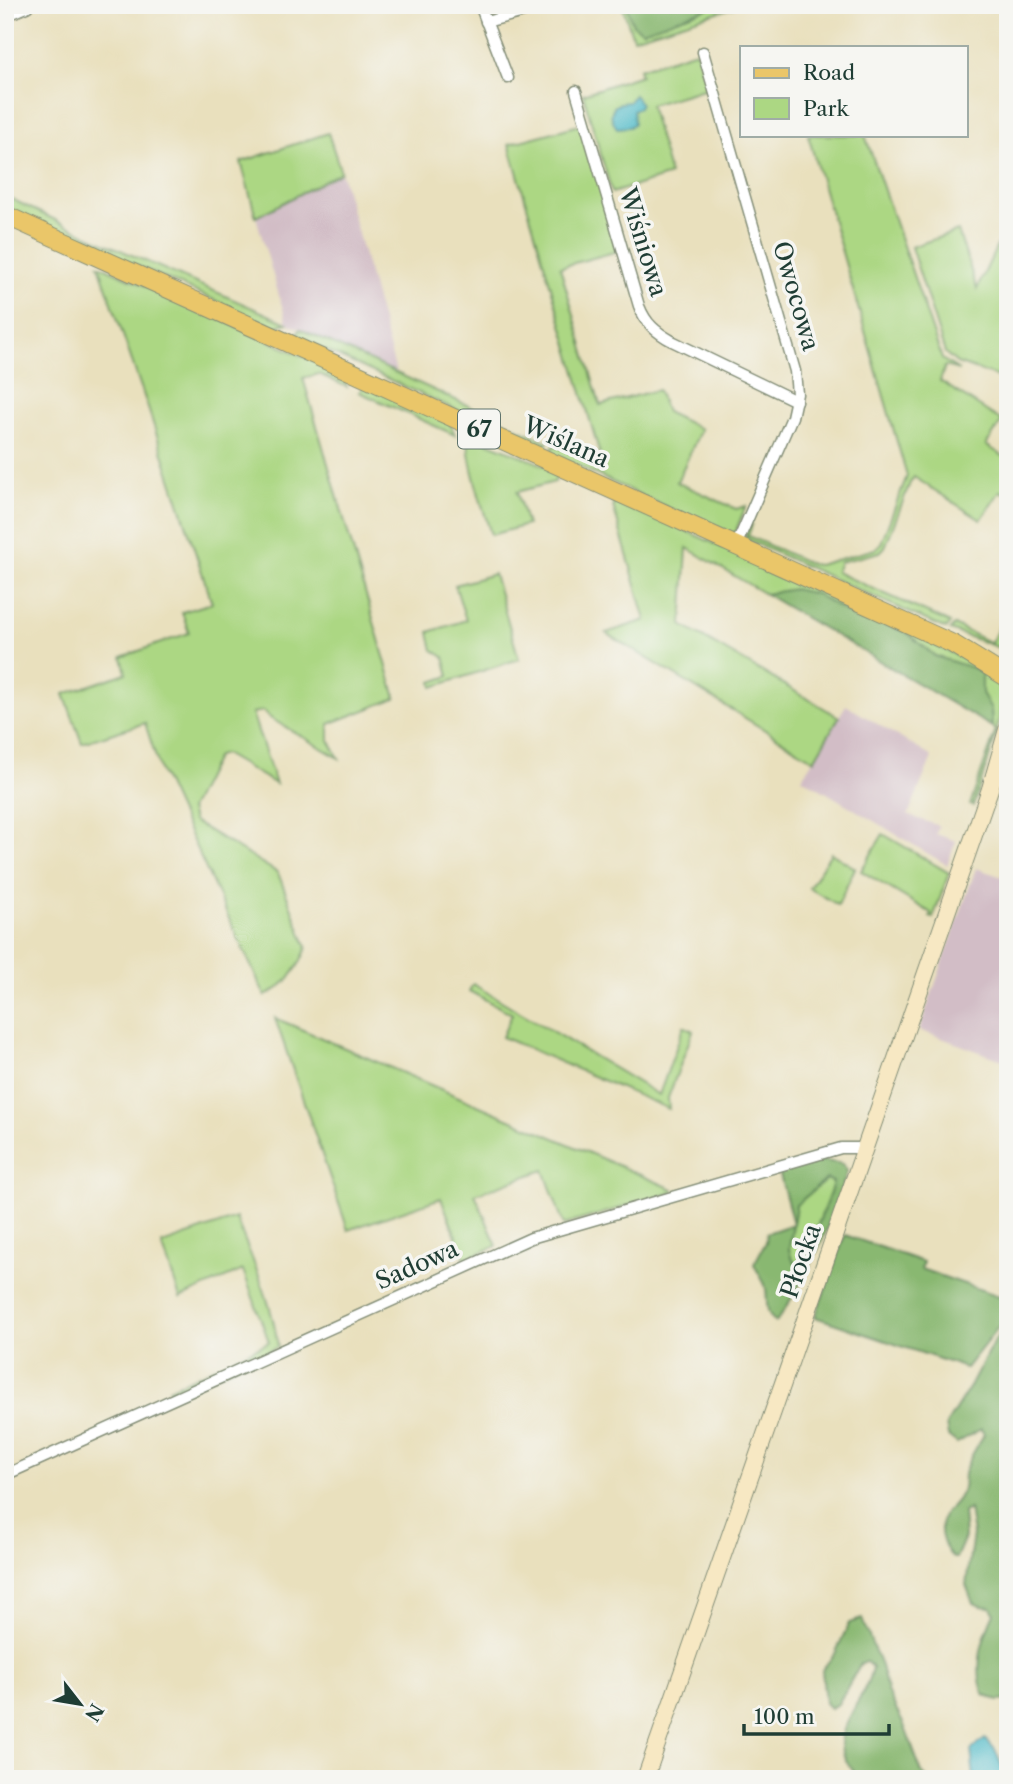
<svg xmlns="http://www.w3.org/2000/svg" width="1013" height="1784" font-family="'Libre Caslon Text',serif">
	<rect width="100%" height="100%" fill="#f6f6f2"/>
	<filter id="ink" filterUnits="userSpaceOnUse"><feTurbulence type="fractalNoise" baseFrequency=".0143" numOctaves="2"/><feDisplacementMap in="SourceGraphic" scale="14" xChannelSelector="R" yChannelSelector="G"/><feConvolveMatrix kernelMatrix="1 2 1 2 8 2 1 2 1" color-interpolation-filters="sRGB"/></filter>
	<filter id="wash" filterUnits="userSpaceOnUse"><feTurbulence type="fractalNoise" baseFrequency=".00686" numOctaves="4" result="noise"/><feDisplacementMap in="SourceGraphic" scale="28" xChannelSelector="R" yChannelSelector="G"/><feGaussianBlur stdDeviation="1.57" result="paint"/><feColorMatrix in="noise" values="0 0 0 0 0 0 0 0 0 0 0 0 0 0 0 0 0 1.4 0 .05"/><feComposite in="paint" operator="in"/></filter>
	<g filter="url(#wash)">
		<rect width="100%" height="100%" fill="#e9e0bd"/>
		<g fill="#d2bdc6">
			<polygon points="341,172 396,372 287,323 256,217"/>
			<polygon points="846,705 932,757 908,815 939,826 936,834 956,841 947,865 802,778"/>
			<polygon points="976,868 1008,879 1008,1062 919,1030"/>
		</g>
		<g fill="#acd783" stroke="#668a5c" stroke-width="2">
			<polygon points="622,5 741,5 633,38"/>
			<polygon points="696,51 707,88 650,105 670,175 612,193 583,94 641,75 639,69"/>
			<polygon points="583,124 618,251 560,267 600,405 658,390 666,412 701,429 677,482 736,509 746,506 733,538 550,453 554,445 604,468 509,144"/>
			<polygon points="328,133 341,172 256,217 241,162"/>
			<polygon points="808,135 865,135 942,359 959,370 945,366 940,381 1002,421 986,445 1008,459 1008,495 1000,491 981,520 914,477 910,483 885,547 880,552 840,562 836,572 950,623 946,629 745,539 747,527 752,525 748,536 811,564 818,565 875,549 881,543 907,476"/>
			<polygon points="5,196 91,237 287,323 275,327 5,207"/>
			<polygon points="1008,222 1008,380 957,363 945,353 911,247 958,231 977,289"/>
			<path d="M99,265L343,374L347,387L319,374L303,378L396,698L329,724V740L339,758L270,718L264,711L252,713L276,784L224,754L217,756L190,809L193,821L278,873L307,948C297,970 288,985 265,996L160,770L145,723L82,743L64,694L126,673L122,657L189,633L182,612L212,603L147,405Z"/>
			<polygon points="300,329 548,442 544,450 296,337"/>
			<polygon points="365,384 450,423 455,435 359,392"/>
			<path d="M470,435L558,471L555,482L517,492L527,525L491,535C486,516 462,449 470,435Z"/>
			<path d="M615,499L916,634C932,647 952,651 969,662C978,667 990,673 997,680C1013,700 981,781 973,806L970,805L996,730L992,727L991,709L982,693V681L954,663L935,656L913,638L883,624L859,620L836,605L779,592L765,594L687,548L682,625L839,717L814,760L606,633L646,620L613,506Z"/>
			<polygon points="494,574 519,659 433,687 432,682 449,676 444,657 433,650 429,632 466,620 455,585"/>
			<polygon points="1006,613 1008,614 1008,651 950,630 954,625 991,643"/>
			<polygon points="883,834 949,873 933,918 930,917 931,913 861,871"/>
			<polygon points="831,853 855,868 838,905 809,888"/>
			<polygon points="473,984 659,1095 684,1026 693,1031 668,1098 669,1109 502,1037 512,1014 469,991"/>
			<polygon points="275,1018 673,1189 674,1192 564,1225 544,1170 475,1194 497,1246 465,1259 441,1198 348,1230"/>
			<polygon points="827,1179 833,1182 830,1193 806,1256 801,1265 797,1265 791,1257 789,1249 796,1205"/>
			<path d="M236,1218C252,1260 273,1303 278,1347L172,1396L169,1389L269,1342L243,1270L180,1298L162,1244Z"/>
		</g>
		<g fill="#89b871" stroke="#547a52" stroke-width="2" fill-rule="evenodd">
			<polygon points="626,5 717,5 643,31 633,25"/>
			<polygon points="794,589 816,594 859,620 883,624 906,632 935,656 979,670 982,675 982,693 991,709 992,727 765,594"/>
			<path d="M820,1160L843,1164L847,1171C834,1221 806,1280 776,1322C763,1313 769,1298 765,1285C762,1278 757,1271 754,1264L766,1242L767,1233L793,1224L779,1171ZM827,1179L833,1182L830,1193L806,1256L801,1265H797L791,1257L789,1249L796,1205Z"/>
			<polygon points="845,1235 923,1262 921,1269 1008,1299 1008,1315 966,1368 815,1317"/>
			<path d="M1008,1326V1700L998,1701L984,1694C973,1669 983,1637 994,1613L991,1607L981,1606L973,1603L966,1585L973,1534L969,1509L963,1512L965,1537L956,1558H953C942,1546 936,1527 946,1512C951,1507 957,1502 960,1495C965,1488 963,1482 964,1474C967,1459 978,1447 984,1434L981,1429L957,1443L948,1436L946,1425L971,1385L994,1341Z"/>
			<path d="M862,1619L881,1666L888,1694L904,1725L922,1773L928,1779H859C852,1769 842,1758 841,1745C840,1723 868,1693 872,1668L867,1662L861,1663L838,1704L830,1708L825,1703L822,1670L836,1652L849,1623Z"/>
		</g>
		<g fill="#4dbac8" stroke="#367c7e" stroke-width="2">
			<path d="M634,95L641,104L638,108L633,110L634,124L629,127L617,128C606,114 612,102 629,102Z"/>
			<polygon points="985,1739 995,1749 1007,1779 974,1779 971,1750"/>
		</g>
	</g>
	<g filter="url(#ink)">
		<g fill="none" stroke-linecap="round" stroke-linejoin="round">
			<g stroke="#848e78" stroke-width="13">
				<g id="minor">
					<polyline points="480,5 508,78"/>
					<polyline points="486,22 550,5"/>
					<polyline points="703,52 795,371 797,394 792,417 736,546"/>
					<path d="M576,91L639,306C646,324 656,332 672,341L796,401"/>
					<polyline points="5,1475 531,1238 841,1148 865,1148"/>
				</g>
			</g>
			<g stroke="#848e78" stroke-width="17">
				<polyline id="tertiary" points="5,14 26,5"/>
			</g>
			<g stroke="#848e78" stroke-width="18">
				<polyline id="secondary" points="645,1779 990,789 1008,726"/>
			</g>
			<g stroke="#848e78" stroke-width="20">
				<polyline id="primary" points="5,215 953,644 1008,678"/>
			</g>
			<use href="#minor" stroke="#fff" stroke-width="10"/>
			<use href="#tertiary" stroke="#fff" stroke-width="14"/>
			<use href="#secondary" stroke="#f7e8c3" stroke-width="16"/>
			<use href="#primary" stroke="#eac669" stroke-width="18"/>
		</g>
	</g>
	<g text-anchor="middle" stroke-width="7" stroke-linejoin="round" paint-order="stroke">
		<rect fill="#f6f6f2" stroke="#60746d" stroke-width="2" x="458" y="409.5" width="42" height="39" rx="5"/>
		<g font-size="23" font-weight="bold" fill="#1f3d34">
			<text x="479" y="437">67</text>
		</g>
		<g font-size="24" fill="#1f3d34" stroke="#f6f6f2">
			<text transform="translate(643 242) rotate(73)" y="8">Wiśniowa</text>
			<text transform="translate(796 296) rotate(74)" y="8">Owocowa</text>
			<text transform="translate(566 442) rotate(24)" y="8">Wiślana</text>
			<text transform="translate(801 1261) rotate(-71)" y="8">Płocka</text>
			<text transform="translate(417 1265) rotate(-24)" y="8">Sadowa</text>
		</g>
	</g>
	<rect width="1013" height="1784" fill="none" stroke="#f6f6f2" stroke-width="28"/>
	<rect x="740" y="46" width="228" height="91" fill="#f6f6f2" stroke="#a0aca6" stroke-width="2"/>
	<rect x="754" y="68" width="35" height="10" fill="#eac669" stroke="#a0aca6" stroke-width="2"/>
	<text x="803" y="80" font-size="21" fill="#1f3d34">Road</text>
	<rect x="754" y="98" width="35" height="21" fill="#acd783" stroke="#a0aca6" stroke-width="2"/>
	<text x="803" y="116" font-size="21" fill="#1f3d34">Park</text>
	<g transform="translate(80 1704) rotate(121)" stroke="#f6f6f2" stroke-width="5" paint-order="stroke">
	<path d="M0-5L12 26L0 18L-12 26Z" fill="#1f3d34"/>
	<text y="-10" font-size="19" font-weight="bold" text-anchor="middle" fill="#1f3d34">N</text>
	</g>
	<path d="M744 1724v10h145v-10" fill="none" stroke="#1f3d34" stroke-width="3.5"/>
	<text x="754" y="1724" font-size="21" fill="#1f3d34" stroke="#f6f6f2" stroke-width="5" paint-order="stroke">100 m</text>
</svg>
